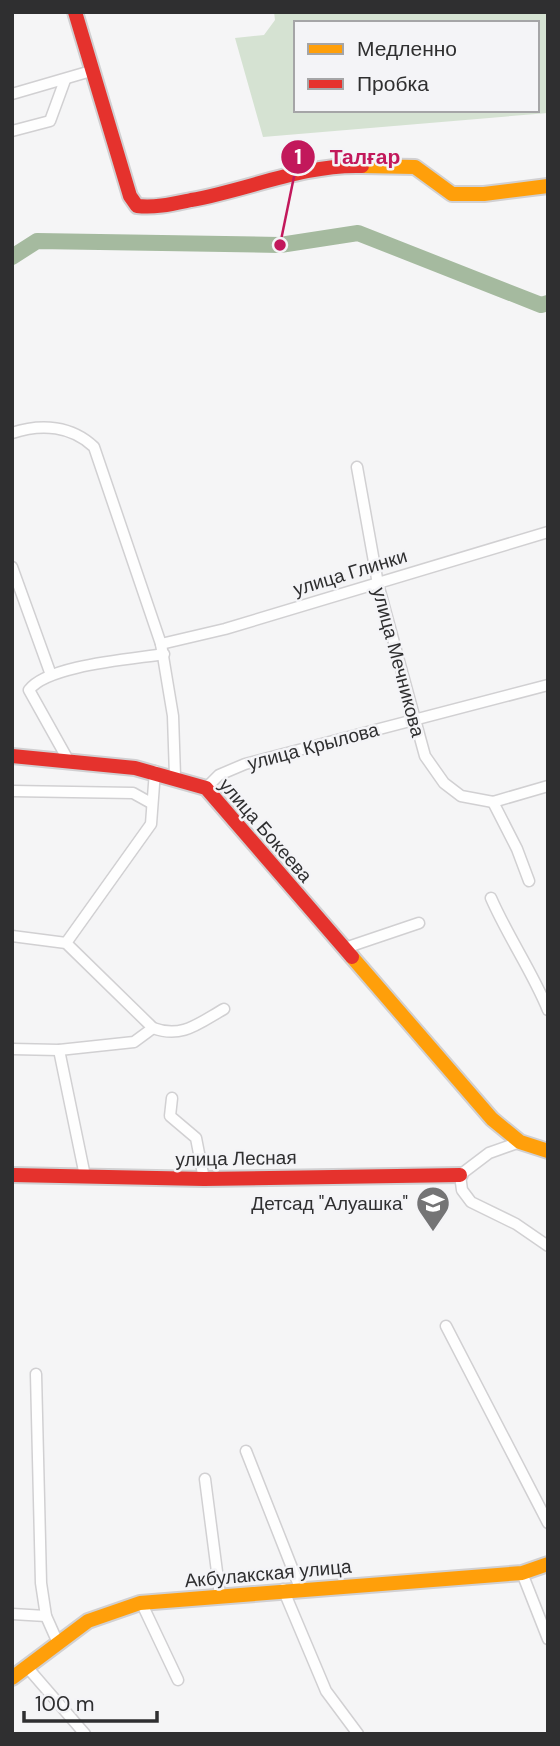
<svg xmlns="http://www.w3.org/2000/svg" width="560" height="1746" font-family="'DM Sans',sans-serif">
	<rect width="100%" height="100%" fill="#f5f5f6"/>
	<path fill="#d5e2d2" fill-rule="evenodd" d="M274,12H548V113L263,137L235,38L264,35L275,20ZM296,23H537V110H296Z"/>
	<g fill="none" stroke-linecap="round" stroke-linejoin="round">
		<polyline stroke="#a5ba9f" stroke-width="16" points="12,257 37,241 280,245 358,233 541,305 548,303"/>
		<g stroke="#d1d0d2" stroke-width="13">
			<g id="street">
				<polyline points="12,94 91,71"/>
				<polyline points="12,131 50,121 65,80"/>
				<path d="M12,433C42,423 72,426 94,447L161,644L173,716L175,776"/>
				<polyline points="357,467 378,584 425,756 444,783 461,796 493,802 548,786"/>
				<polyline points="12,567 51,675"/>
				<polyline points="161,644 225,629 548,532"/>
				<path d="M67,758L29,690C47,665 133,659 164,654"/>
				<polyline points="206,788 219,775 245,764 548,685"/>
				<polyline points="12,791 133,793 151,803"/>
				<polyline points="493,802 517,849 529,881"/>
				<path d="M491,898C508,937 532,971 548,1010"/>
				<path d="M12,936L66,943L153,1028C182,1039 199,1023 224,1009"/>
				<polyline points="66,943 151,824 155,771"/>
				<polyline points="345,948 419,923"/>
				<polyline points="12,1049 59,1050 134,1042 153,1028"/>
				<polyline points="59,1050 85,1176"/>
				<polyline points="172,1098 170,1116 196,1138 204,1179"/>
				<polyline points="520,1142 489,1153 460,1175 462,1190 471,1202 516,1224 548,1246"/>
				<polyline points="446,1326 548,1523"/>
				<polyline points="36,1374 41,1583 46,1616 58,1643"/>
				<polyline points="246,1451 300,1588"/>
				<polyline points="205,1479 220,1595"/>
				<polyline points="522,1573 548,1639"/>
				<polyline points="283,1589 326,1691 358,1734"/>
				<polyline points="142,1604 178,1680"/>
				<polyline points="12,1614 46,1616"/>
				<polyline points="27,1667 85,1734"/>
			</g>
		</g>
		<g stroke="#d1d0d2" stroke-width="18">
			<g id="slow">
				<polyline points="362,166 415,167 452,194 484,194 548,186"/>
				<polyline points="352,957 492,1119 520,1142 548,1151"/>
				<polyline points="12,1678 88,1621 140,1603 522,1573 548,1564"/>
			</g>
		</g>
		<g stroke="#d1d0d2" stroke-width="18">
			<g id="jam">
				<path d="M75,12L130,196L137,206C156,208 172,204 191,200C248,190 304,164 362,166"/>
				<polyline points="12,756 135,768 206,788 352,957"/>
				<polyline points="12,1175 204,1179 460,1175"/>
			</g>
		</g>
		<use href="#street" stroke="#fefefe" stroke-width="10"/>
		<use href="#slow" stroke="#ff9f0a" stroke-width="14"/>
		<use href="#jam" stroke="#e5322d" stroke-width="14"/>
	</g>
	<defs>
		<g id="school-pin" transform="scale(1.75)"><path d="M0 17L-7.5 6A9.5 9.5 0 1 1 7.5 6Z" fill="#747475" stroke="#f4f4f7"/><path d="M0-5L7-2L0 1L-7-2ZM-4 1L0 2.5L4 1V4Q0 6-4 4Z" fill="#fff"/></g>
	</defs>
	<g fill-rule="evenodd">
		<use href="#school-pin" x="433" y="1203"/>
	</g>
	<g text-anchor="middle" stroke-width="5" stroke-linejoin="round" paint-order="stroke">
		<g font-size="19" fill="#2f2f30" stroke="#f4f4f7">
			<text transform="translate(350 572) rotate(-17)" y="7">улица Глинки</text>
			<text transform="translate(399 662) rotate(75)" y="7">улица Мечникова</text>
			<text transform="translate(313 746) rotate(-15)" y="7">улица Крылова</text>
			<text transform="translate(266 830) rotate(49)" y="7">улица Бокеева</text>
			<text transform="translate(236 1158) rotate(-1)" y="7">улица Лесная</text>
			<text transform="translate(268 1573) rotate(-5)" y="7">Акбулакская улица</text>
		</g>
		<g font-size="19" fill="#2f2f30" stroke="#f4f4f7" text-anchor="end">
			<text x="408" y="1210">Детсад "Алуашка"</text>
		</g>
	</g>
	<path fill="none" stroke="#c2185b" stroke-width="2.5" d="M280 245L298 157"/>
	<g fill="#c2185b" stroke="#f4f4f7" stroke-width="2.5">
		<circle cx="280" cy="245" r="7"/>
		<circle cx="298" cy="157" r="18"/>
	</g>
	<g font-size="21" text-anchor="middle" font-weight="bold" fill="#fff">
		<text x="298" y="164">1</text>
	</g>
	<g font-size="21" text-anchor="middle" font-weight="bold" fill="#c2185b" stroke="#f4f4f7" stroke-width="5" stroke-linejoin="round" paint-order="stroke">
		<text x="365" y="164">Талғар</text>
	</g>
	<rect width="560" height="1746" fill="none" stroke="#2f2f30" stroke-width="28"/>
	<rect x="294" y="21" width="245" height="91" fill="#f4f4f7" stroke="#a5a5a7" stroke-width="2"/>
	<rect x="308" y="44" width="35" height="10" fill="#ff9f0a" stroke="#a5a5a7" stroke-width="2"/>
	<text x="357" y="56" font-size="21" fill="#2f2f30">Медленно</text>
	<rect x="308" y="79" width="35" height="10" fill="#e5322d" stroke="#a5a5a7" stroke-width="2"/>
	<text x="357" y="91" font-size="21" fill="#2f2f30">Пробка</text>
	<path d="M24 1711v10h133v-10" fill="none" stroke="#2f2f30" stroke-width="3.5"/>
	<text x="35" y="1711" font-size="21" fill="#2f2f30" stroke="#f4f4f7" stroke-width="5" paint-order="stroke">100 m</text>
</svg>
